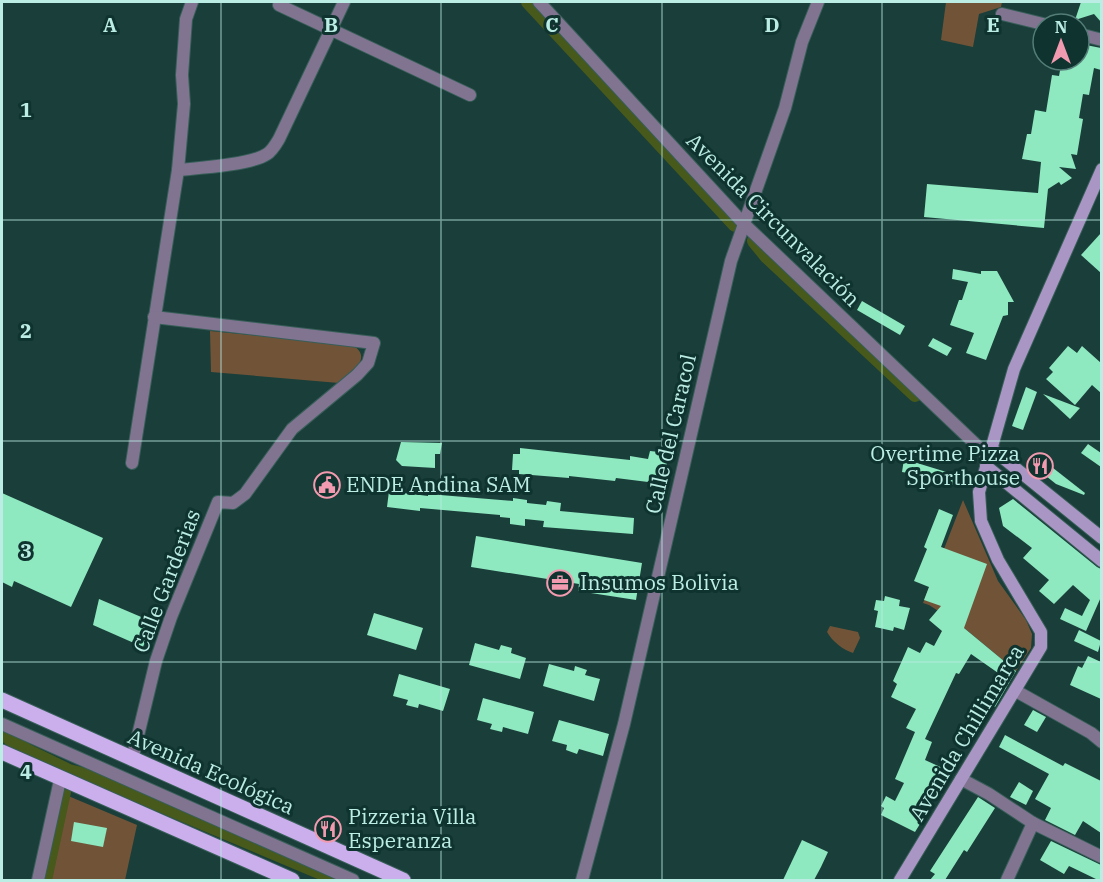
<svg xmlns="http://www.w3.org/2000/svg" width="1103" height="882" font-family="'IBM Plex Serif',serif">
	<rect width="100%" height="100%" fill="#1a3e39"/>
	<g fill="#715438">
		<polygon points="946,2 1002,2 1001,7 979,14 973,47 941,40"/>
		<path d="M210,331L352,345C374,357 351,374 339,383L211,372Z"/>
		<polygon points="963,500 998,581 1026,620 1032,634 1031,648 1016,671 963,627 929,605 923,603"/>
		<path d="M830,626L858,632L860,638L853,653C843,650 832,641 827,632Z"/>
		<polygon points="66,795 137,825 125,880 48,880"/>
	</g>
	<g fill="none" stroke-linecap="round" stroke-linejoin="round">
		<g stroke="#47591b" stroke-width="14">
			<polyline points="528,2 735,225"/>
			<polyline points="754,241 767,257 915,395"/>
			<polyline points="2,733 26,750 69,771 93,777 338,880"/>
			<polyline points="45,880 64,792"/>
		</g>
	</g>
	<g fill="#8ee8c0">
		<polygon points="1081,2 1101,2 1101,22 1094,14 1075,20"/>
		<polygon points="1086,45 1101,48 1101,70 1094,68 1089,95 1083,94 1079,118 1083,119 1077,155 1071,154 1076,169 1059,167 1072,178 1061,185 1059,182 1048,189 1044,228 924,217 927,184 1038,193 1041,162 1022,159 1027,134 1031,134 1035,110 1046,112 1052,75 1059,76 1062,60 1083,60"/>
		<polygon points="1101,233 1101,273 1081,255"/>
		<polygon points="953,269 981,274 981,271 997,271 1014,302 1008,302 1008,315 1003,316 986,360 966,353 974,333 950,325 959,300 962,300 968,282 952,279"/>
		<polygon points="862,301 905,326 900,335 857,310"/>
		<polygon points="933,338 952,348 947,356 928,346"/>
		<polygon points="1068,346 1077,353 1082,346 1101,363 1101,393 1092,385 1075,405 1046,379 1053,372 1049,368"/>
		<polygon points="1026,387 1037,392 1023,430 1012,426"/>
		<polygon points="1043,394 1080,408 1070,419"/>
		<polygon points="401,442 442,443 440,454 435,454 435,468 402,466 396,460"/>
		<polygon points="1088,444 1101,453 1101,467 1081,453"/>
		<polygon points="520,448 630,460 630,456 648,459 650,451 668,453 664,484 616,478 615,481 569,476 569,478 519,474 519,470 512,470 513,454 520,454"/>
		<polygon points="1039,457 1085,493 1084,495 1056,484 1036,468"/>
		<polygon points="904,459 966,478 963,488 920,475 902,472"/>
		<polygon points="389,491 428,496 428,494 513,501 513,498 527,500 527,503 546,505 547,501 561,503 560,511 634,518 633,534 543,527 544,521 525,519 525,526 510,524 510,518 500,517 500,515 420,508 420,511 387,507"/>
		<polygon points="2,493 103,538 71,607 14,581 12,587 2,582"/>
		<polygon points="1013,499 1097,567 1101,569 1101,597 1086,631 1060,619 1065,608 1082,616 1090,600 1073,585 1054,604 1039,591 1049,580 1023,558 1032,548 1003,526 999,508"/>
		<polygon points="939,509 953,515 941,547 987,564 964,628 1016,671 995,707 988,703 988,700 1001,675 971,654 959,674 956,673 925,739 932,742 925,760 947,770 928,811 915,832 881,815 884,808 881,806 886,796 895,801 904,783 895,779 915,732 906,728 916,709 891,697 897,684 893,681 908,647 920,653 926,642 934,646 942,631 929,620 941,606 924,600 929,587 914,581 927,549 924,547"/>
		<polygon points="476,536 642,563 636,600 578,591 579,584 471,567"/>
		<polygon points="885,596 900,600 899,606 910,608 904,630 894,627 893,631 875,627 878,611 874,610 876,600 884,601"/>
		<polygon points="99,599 153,622 143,647 93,625"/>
		<polygon points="374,613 423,628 416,650 367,635"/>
		<polygon points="1079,630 1101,641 1098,652 1074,641"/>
		<polygon points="475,643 499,650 501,645 512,648 511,653 526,658 520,679 469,665"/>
		<polygon points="1088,656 1101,662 1101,699 1070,685 1078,666 1082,668"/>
		<polygon points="549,664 574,671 575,666 587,670 585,675 600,679 594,701 543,686"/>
		<polygon points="399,674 450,689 443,711 419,704 418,708 406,705 408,700 393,696"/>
		<polygon points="483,698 534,712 528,734 503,727 502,732 490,729 492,724 477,720"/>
		<polygon points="1033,710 1046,717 1037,732 1024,725"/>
		<polygon points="559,720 609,734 603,756 579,749 577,754 566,750 567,745 552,741"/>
		<polygon points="1005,735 1063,766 1065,763 1101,781 1101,833 1083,821 1075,835 1045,820 1051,808 1035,799 1049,774 999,747"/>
		<polygon points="1019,782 1033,791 1026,805 1010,797"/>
		<polygon points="978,797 995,808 967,852 964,850 945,880 930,880 935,874 930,871"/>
		<polygon points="74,822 107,828 103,847 71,841"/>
		<polygon points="802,840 828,852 821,867 814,880 783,880"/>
		<polygon points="1051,841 1101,865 1101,880 1098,880 1069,866 1064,874 1040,860"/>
	</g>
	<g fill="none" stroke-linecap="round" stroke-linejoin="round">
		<g stroke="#375e58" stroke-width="14">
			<g id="street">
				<polyline points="539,2 744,224 989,457"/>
				<polyline points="279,5 470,95"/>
				<polyline points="1002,14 1043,24"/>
				<polyline points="1079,34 1102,40"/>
				<path d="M178,170C199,168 251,165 267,154C272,151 276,144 279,139L344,2"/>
				<polyline points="132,463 178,170 184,104 182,75 186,19 192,2"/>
				<polyline points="1016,691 1091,733 1102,742"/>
				<polyline points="2,724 353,880"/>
				<polyline points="132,760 156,661 171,617 218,502 233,503 245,494 292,429 357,375 368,363 374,343 154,317"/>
				<polyline points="961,779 989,794 1033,823 1102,857"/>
				<polyline points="38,880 60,780"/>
				<polyline points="582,880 624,724 731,261 785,108 802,42 818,2"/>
				<polyline points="1007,880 1033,823"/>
			</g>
		</g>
		<g stroke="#375e58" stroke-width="14">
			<g id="secondary">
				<polyline points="992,449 1102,538"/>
				<polyline points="986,466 1102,561"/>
				<polyline points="900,880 1041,647 1041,632 998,560 981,521 979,492 1014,369 1102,169"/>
			</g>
		</g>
		<g stroke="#375e58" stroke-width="17">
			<g id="primary">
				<polyline points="2,700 403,880"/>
				<polyline points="2,752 292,880"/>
			</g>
		</g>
		<use href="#street" stroke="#807491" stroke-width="12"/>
		<use href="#secondary" stroke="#aa96c4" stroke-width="12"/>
		<use href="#primary" stroke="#caafec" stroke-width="15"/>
	</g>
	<path fill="none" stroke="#bbede5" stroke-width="1.5" stroke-opacity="0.55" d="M221,2V880M441,2V880M662,2V880M882,2V880M2,220H1102M2,441H1102M2,662H1102"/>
	<defs>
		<g id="restaurant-ring" transform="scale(1.35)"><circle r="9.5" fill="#0f332f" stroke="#f29aaf" stroke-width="1.5"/><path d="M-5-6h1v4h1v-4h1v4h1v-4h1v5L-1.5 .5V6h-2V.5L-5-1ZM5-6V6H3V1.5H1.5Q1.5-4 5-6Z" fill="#f29aaf"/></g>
		<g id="civic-ring" transform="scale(1.35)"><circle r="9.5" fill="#0f332f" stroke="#f29aaf" stroke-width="1.5"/><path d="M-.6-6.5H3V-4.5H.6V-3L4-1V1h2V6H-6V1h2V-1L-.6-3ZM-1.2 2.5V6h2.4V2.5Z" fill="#f29aaf"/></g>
		<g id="office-ring" transform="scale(1.35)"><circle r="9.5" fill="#0f332f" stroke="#f29aaf" stroke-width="1.5"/><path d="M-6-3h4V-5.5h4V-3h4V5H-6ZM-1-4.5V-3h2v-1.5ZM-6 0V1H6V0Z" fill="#f29aaf"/></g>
	</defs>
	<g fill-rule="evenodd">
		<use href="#restaurant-ring" x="1040" y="466"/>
		<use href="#civic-ring" x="327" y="485"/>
		<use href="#office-ring" x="560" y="583"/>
		<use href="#restaurant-ring" x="328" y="829"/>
	</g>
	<g text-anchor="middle" stroke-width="6" stroke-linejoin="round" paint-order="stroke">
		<g font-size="21" fill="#bbede5" stroke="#0f332f">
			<text transform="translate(773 220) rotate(45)" y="7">Avenida Circunvalación</text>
			<text transform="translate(671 434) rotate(-77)" y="7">Calle del Caracol</text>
			<text transform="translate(167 581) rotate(-69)" y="7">Calle Garderias</text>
			<text transform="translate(967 733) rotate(-59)" y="7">Avenida Chillimarca</text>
			<text transform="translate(211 772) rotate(24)" y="7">Avenida Ecológica</text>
		</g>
		<g font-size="21" fill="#bbede5" stroke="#0f332f" text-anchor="start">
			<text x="1020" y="461" text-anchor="end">Overtime Pizza<tspan x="1020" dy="24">Sporthouse</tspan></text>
			<text x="346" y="492">ENDE Andina SAM</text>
			<text x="580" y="590">Insumos Bolivia</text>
			<text x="348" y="824">Pizzeria Villa<tspan x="348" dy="24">Esperanza</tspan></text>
		</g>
	</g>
	<g font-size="20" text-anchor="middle" font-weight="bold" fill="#bbede5" stroke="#0f332f" stroke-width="6" stroke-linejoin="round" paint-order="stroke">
		<text x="110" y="32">A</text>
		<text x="331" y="32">B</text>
		<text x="552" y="32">C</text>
		<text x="772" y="32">D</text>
		<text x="993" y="32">E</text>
		<text x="26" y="117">1</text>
		<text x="26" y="338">2</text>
		<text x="26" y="558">3</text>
		<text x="26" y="779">4</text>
	</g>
	<rect width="1103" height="882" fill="none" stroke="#bbede5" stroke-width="6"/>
	<g transform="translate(1061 42)"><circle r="28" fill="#0f332f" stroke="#547d78" stroke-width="1.5"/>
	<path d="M0-4.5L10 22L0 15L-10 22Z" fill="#f29aaf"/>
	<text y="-9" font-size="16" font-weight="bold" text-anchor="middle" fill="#bbede5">N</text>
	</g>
</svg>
